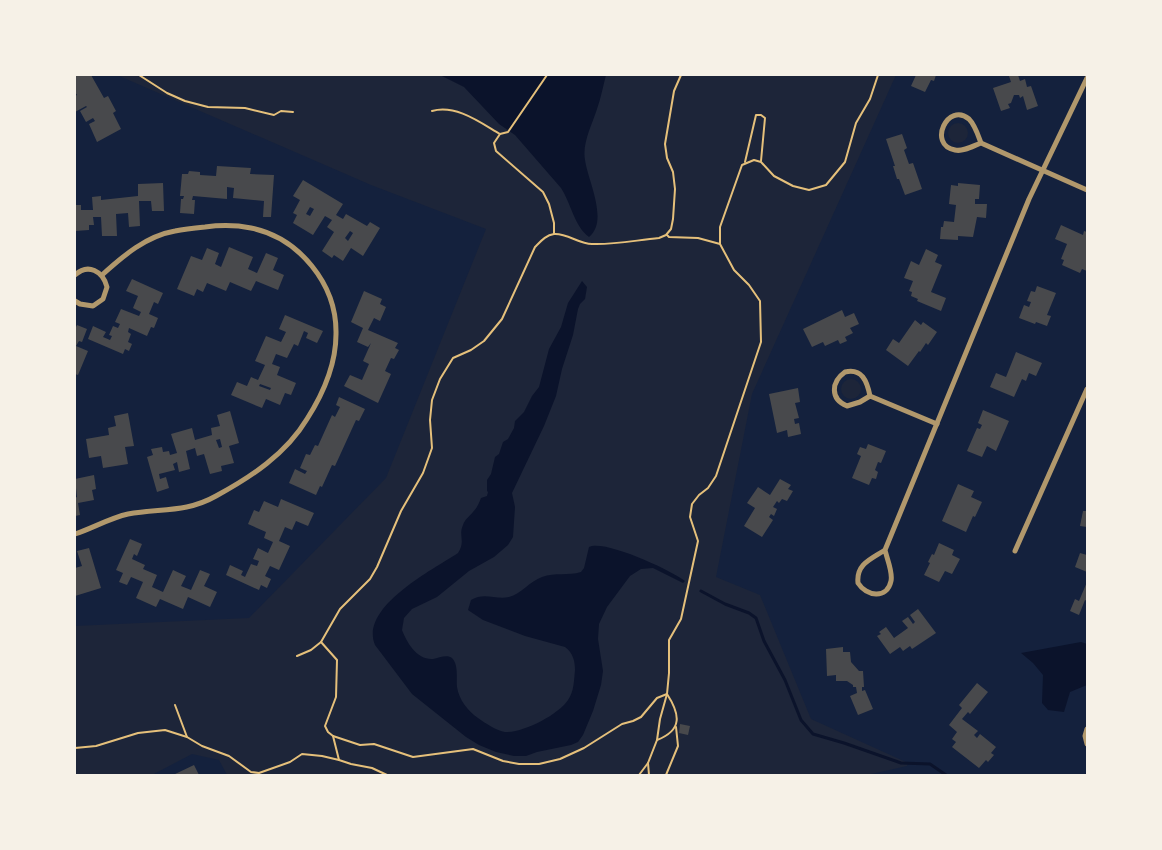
<svg xmlns="http://www.w3.org/2000/svg" width="1162" height="850" font-family="Arial,sans-serif">
	<rect width="100%" height="100%" fill="#14213d"/>
	<g fill="#1d2539">
		<polygon points="117,75 896,75 752,394 716,577 760,595 811,719 908,763 907,766 867,775 227,775 219,760 192,754 152,775 75,775 75,626 249,618 386,478 486,229 371,185"/>
		<circle cx="958" cy="133" r="10"/>
		<circle cx="851" cy="389" r="10"/>
	</g>
	<g fill="#0b132b">
		<path d="M440,75H606C603,86 601,98 597,109C592,125 582,143 585,160C588,181 609,221 589,237C574,226 571,203 561,188L515,135L499,124L464,87Z"/>
		<path d="M582,281L587,287L585,299L580,304L578,309L573,335L562,369L556,396L544,426L512,493L515,507L513,537L508,545L494,557L469,571L437,597L412,609L404,618L402,630C407,643 417,660 433,659C439,658 447,654 452,658C459,665 456,679 457,687C459,700 468,711 478,718C485,723 497,731 505,732C523,733 558,715 568,700C574,692 574,680 575,670C575,661 573,653 565,647L525,636L483,620L468,610L471,600C484,592 496,600 509,597C521,594 530,581 542,577C555,572 568,576 581,572L584,568L589,547C604,539 671,570 685,581L683,583L653,568L641,569L630,576L607,607L599,624L598,639L603,671L601,685L593,711L583,735L578,742L571,745L537,752L526,756H514L496,752L479,745L466,737L412,694L375,645C359,607 434,569 458,553C466,541 458,536 463,525C465,519 469,517 473,512C477,508 479,503 481,498L487,496L488,492L487,491V480L491,474L495,457L499,454L503,442L508,439L514,428L515,421L524,412L532,396L539,387L549,349L561,327L568,303Z"/>
		<polygon points="1081,642 1087,644 1087,685 1070,692 1064,712 1048,710 1042,703 1043,675 1033,663 1021,653"/>
	</g>
	<g fill="none" stroke-linecap="round" stroke-linejoin="round">
		<polyline stroke="#0b132b" stroke-width="3" points="701,591 725,604 749,613 756,618 764,641 785,680 801,720 813,734 844,743 901,763 930,764 946,775"/>
	</g>
	<g fill="#48494c" fill-rule="evenodd">
		<polygon points="75,75 91,75 104,98 108,96 116,111 113,113 121,129 97,142 89,124 95,121 93,118 86,122 80,111 87,107 86,106 75,112 75,96 77,95 75,92"/>
		<polygon points="916,75 936,75 934,81 931,80 925,92 911,86"/>
		<polygon points="1011,75 1018,75 1020,81 1025,79 1027,87 1031,86 1038,106 1027,110 1023,96 1020,98 1019,95 1014,95 1011,103 1008,104 1010,108 1001,111 993,88 1011,82 1009,76"/>
		<polygon points="902,134 907,148 904,150 909,164 913,163 922,189 905,195 899,179 897,179 893,166 895,166 886,139"/>
		<polygon points="217,166 251,168 250,174 274,175 271,217 263,217 264,201 233,198 234,188 227,187 227,199 193,196 192,200 195,200 194,214 180,213 181,199 183,199 184,196 180,196 182,174 188,174 189,171 200,172 200,175 216,176"/>
		<path d="M303,180L343,204L336,215L343,219L346,214L367,226L370,222L380,228L363,256L351,248L343,261L334,255L332,258L322,251L334,232L327,227L332,220L325,216L313,235L293,223L297,215L293,213L300,200L293,196ZM310,207L314,209L310,216L306,214ZM350,231L353,233L348,241L345,238Z"/>
		<polygon points="163,183 164,211 152,211 151,201 139,201 140,226 129,227 128,213 116,214 117,236 102,236 101,217 93,217 94,225 89,225 89,230 75,231 75,205 81,205 81,210 93,210 92,197 101,196 101,200 138,196 138,184"/>
		<polygon points="958,183 980,185 979,199 975,199 975,204 987,204 986,218 977,217 973,237 958,236 958,240 940,239 941,227 943,227 944,221 954,222 956,205 949,204 951,185 958,186"/>
		<polygon points="1061,225 1083,235 1084,231 1087,232 1087,271 1082,269 1080,273 1062,265 1064,260 1061,259 1067,244 1055,239"/>
		<polygon points="229,247 253,257 248,269 257,273 266,253 278,258 273,270 284,275 278,290 256,281 251,291 230,282 226,291 207,283 203,292 197,289 194,296 177,289 191,256 202,260 207,248 219,253 215,264 221,267"/>
		<polygon points="926,249 938,255 935,262 942,265 931,292 946,298 941,311 917,301 918,299 911,296 912,292 909,291 913,281 904,278 911,261 919,265"/>
		<polygon points="132,279 163,293 158,304 154,302 149,314 158,318 154,328 151,327 147,336 129,328 128,332 131,334 128,342 132,344 129,351 125,349 123,354 88,339 93,326 106,332 103,337 110,340 112,336 109,335 113,326 118,328 120,324 115,322 121,309 139,316 141,312 133,308 138,296 126,291"/>
		<polygon points="1037,286 1056,293 1047,315 1051,316 1047,326 1036,322 1035,324 1019,318 1024,305 1029,307 1031,302 1027,301 1031,291 1035,292"/>
		<polygon points="364,291 382,299 380,304 386,307 380,321 374,318 368,330 398,343 395,348 399,350 394,359 391,358 385,371 391,374 378,403 344,386 350,375 362,380 369,364 363,361 371,343 368,347 357,342 363,328 351,322"/>
		<polygon points="842,310 845,317 854,313 859,324 850,328 853,333 845,337 847,341 840,344 838,340 825,346 823,342 812,347 803,329"/>
		<path d="M285,315L323,331L317,343L306,338L308,333L304,331L298,346L294,344L287,358L276,354L272,364L280,367L277,375L296,383L291,395L285,393L280,405L266,399L262,408L231,395L237,382L247,386L251,377L258,380L265,365L255,361L266,336L281,342L286,332L279,329ZM260,384L271,388L270,390L259,386Z"/>
		<polygon points="915,320 921,325 923,322 937,332 928,345 926,343 920,352 919,351 908,366 886,350 893,339 899,343"/>
		<polygon points="77,325 87,329 82,342 79,341 76,346 88,351 78,375 75,374 75,329"/>
		<polygon points="1016,352 1042,363 1036,376 1029,373 1026,381 1022,379 1014,397 990,387 996,373 1006,377"/>
		<polygon points="798,388 800,402 795,403 799,418 794,419 795,424 799,423 801,434 788,437 787,430 777,433 769,394"/>
		<polygon points="339,397 365,409 359,421 356,420 335,466 332,465 322,487 320,486 316,495 289,483 295,469 305,474 307,471 300,468 306,454 310,455 315,445 318,446 332,415 335,417 340,407 336,405"/>
		<polygon points="983,410 1009,421 996,451 987,446 982,457 967,451 977,428 980,429 982,425 978,423"/>
		<path d="M230,411L239,443L229,446L234,463L221,466L222,471L210,474L204,454L197,456L195,448L186,451L190,469L179,472L177,462L173,464L175,470L159,474L160,479L166,477L169,488L157,492L147,457L153,455L151,449L162,447L163,452L169,451L170,455L177,453L171,434L192,428L195,440L212,435L211,428L220,426L217,415ZM220,439L222,447L219,448L216,440Z"/>
		<polygon points="128,413 134,446 125,447 128,464 103,468 101,456 89,458 86,439 109,435 108,428 116,426 114,416"/>
		<polygon points="868,444 886,451 881,463 878,462 875,470 878,472 876,479 872,478 869,485 852,478 861,456 857,454 860,447 866,449"/>
		<polygon points="94,475 96,489 92,490 94,500 78,503 80,515 75,516 75,498 77,497 75,479"/>
		<polygon points="780,479 791,485 788,489 793,491 787,501 782,499 779,503 777,501 773,507 777,509 774,516 771,514 769,517 773,520 762,537 744,526 755,508 747,503 758,487 770,495"/>
		<polygon points="958,484 974,491 971,497 982,502 975,517 973,516 966,532 942,521"/>
		<polygon points="281,499 314,513 308,526 296,521 292,530 285,527 279,541 290,546 279,570 270,566 265,576 271,579 267,588 261,585 259,590 226,575 230,565 243,571 241,575 245,577 251,564 257,566 259,561 253,559 258,548 268,553 273,542 264,538 266,532 248,524 254,510 259,512 264,501 278,507"/>
		<polygon points="1083,511 1087,511 1087,527 1080,526"/>
		<polygon points="130,539 142,544 137,556 134,554 132,559 145,565 143,569 157,575 152,587 163,592 173,570 186,576 181,586 191,590 200,570 210,574 204,586 217,592 210,607 188,597 183,609 160,599 156,607 136,598 143,582 131,577 127,585 119,582 123,573 116,570"/>
		<polygon points="939,543 954,550 952,555 960,559 952,574 945,571 939,582 924,575 930,563 928,562 932,554 934,555"/>
		<polygon points="89,548 101,588 75,596 75,568 82,566 77,551"/>
		<polygon points="1080,553 1087,555 1087,572 1075,567"/>
		<polygon points="1087,582 1087,601 1085,600 1079,615 1070,611 1075,599 1079,601"/>
		<polygon points="918,609 936,633 912,649 910,646 903,651 900,647 890,654 877,636 881,634 879,632 886,627 894,638 908,628 902,621 908,617 913,624 915,622 910,615"/>
		<polygon points="843,647 843,652 850,652 851,662 859,671 863,671 864,687 862,687 862,691 865,690 873,709 858,715 850,696 857,693 856,687 853,687 853,685 847,681 836,681 836,675 827,676 826,649"/>
		<polygon points="977,683 988,692 970,714 968,712 962,719 978,731 974,735 977,738 980,734 996,747 991,753 994,755 988,762 986,760 979,768 952,747 956,742 952,739 957,732 949,725 962,708 959,705"/>
		<polygon points="680,724 690,726 688,735 679,733"/>
		<polygon points="194,765 199,775 173,775"/>
	</g>
	<g fill="none" stroke-linecap="round" stroke-linejoin="round">
		<g stroke="#e5c07b" stroke-width="2">
			<polyline points="139,75 167,93 185,101 208,107 245,108 274,115 281,111 293,112"/>
			<path d="M432,111C456,104 481,123 500,134L508,132L547,75"/>
			<polyline points="500,134 494,143 496,151 543,192 549,204 554,223 554,234"/>
			<polyline points="745,162 756,115 761,115 765,118 761,161"/>
			<polyline points="667,235 669,237 698,238 720,244"/>
			<path d="M321,642L337,660L336,697L325,726L328,732L333,736L360,745L374,744L413,757L473,749L503,761L519,764H539L560,759L584,748L622,724L633,721L641,717L657,698L667,694C680,714 683,730 657,740"/>
			<path d="M297,656L311,650L321,642L340,609L370,579L377,567L401,511L423,473L432,448L430,420L432,400L440,379L453,358L471,350L484,341L502,319L535,247C541,241 546,235 554,234C567,233 579,244 592,244C614,245 637,240 659,238L666,235L671,229L673,219L675,189L673,172L667,158L665,144L674,91L681,75"/>
			<polyline points="175,705 187,737"/>
			<polyline points="333,736 339,760"/>
			<polyline points="75,748 96,746 138,733 165,730 187,737 202,746 229,756 251,772 259,773 290,762 302,754 322,756 339,760 351,764 372,768 387,775"/>
			<polyline points="648,763 649,775"/>
			<polyline points="639,775 648,763 657,740 660,719 667,694 669,673 669,640 681,619 698,541 690,517 692,504 699,495 708,488 716,476 761,342 760,301 749,285 734,270 720,244 720,227 742,165 754,160 761,162 774,176 793,186 809,190 826,185 845,162 856,123 870,99 878,75"/>
			<polyline points="666,775 678,746 676,727"/>
		</g>
		<g stroke="#b1986c" stroke-width="5">
			<path d="M981,143C973,146 963,152 955,150C927,145 948,101 969,119C975,125 978,135 981,143L1087,190"/>
			<path d="M75,275C88,263 103,271 107,287L103,299L93,306L80,304L75,301"/>
			<path d="M870,396L860,402L847,406C830,399 831,382 845,372C862,368 867,381 870,396L937,424"/>
			<path d="M75,534C93,528 110,518 128,514C160,508 186,513 216,496C251,477 286,454 307,419C323,394 336,364 336,334C337,284 299,238 251,228C236,225 220,225 205,227C195,228 185,229 175,231C146,236 123,256 102,275"/>
			<path d="M885,550C887,559 893,572 891,581C887,600 866,596 858,583C856,564 871,559 885,550L1029,199L1087,78"/>
			<polyline points="1015,551 1087,389"/>
			<polyline points="1087,729 1085,736 1087,744"/>
		</g>
	</g>
	<rect width="1162" height="850" fill="none" stroke="#f6f1e7" stroke-width="152"/>
</svg>
